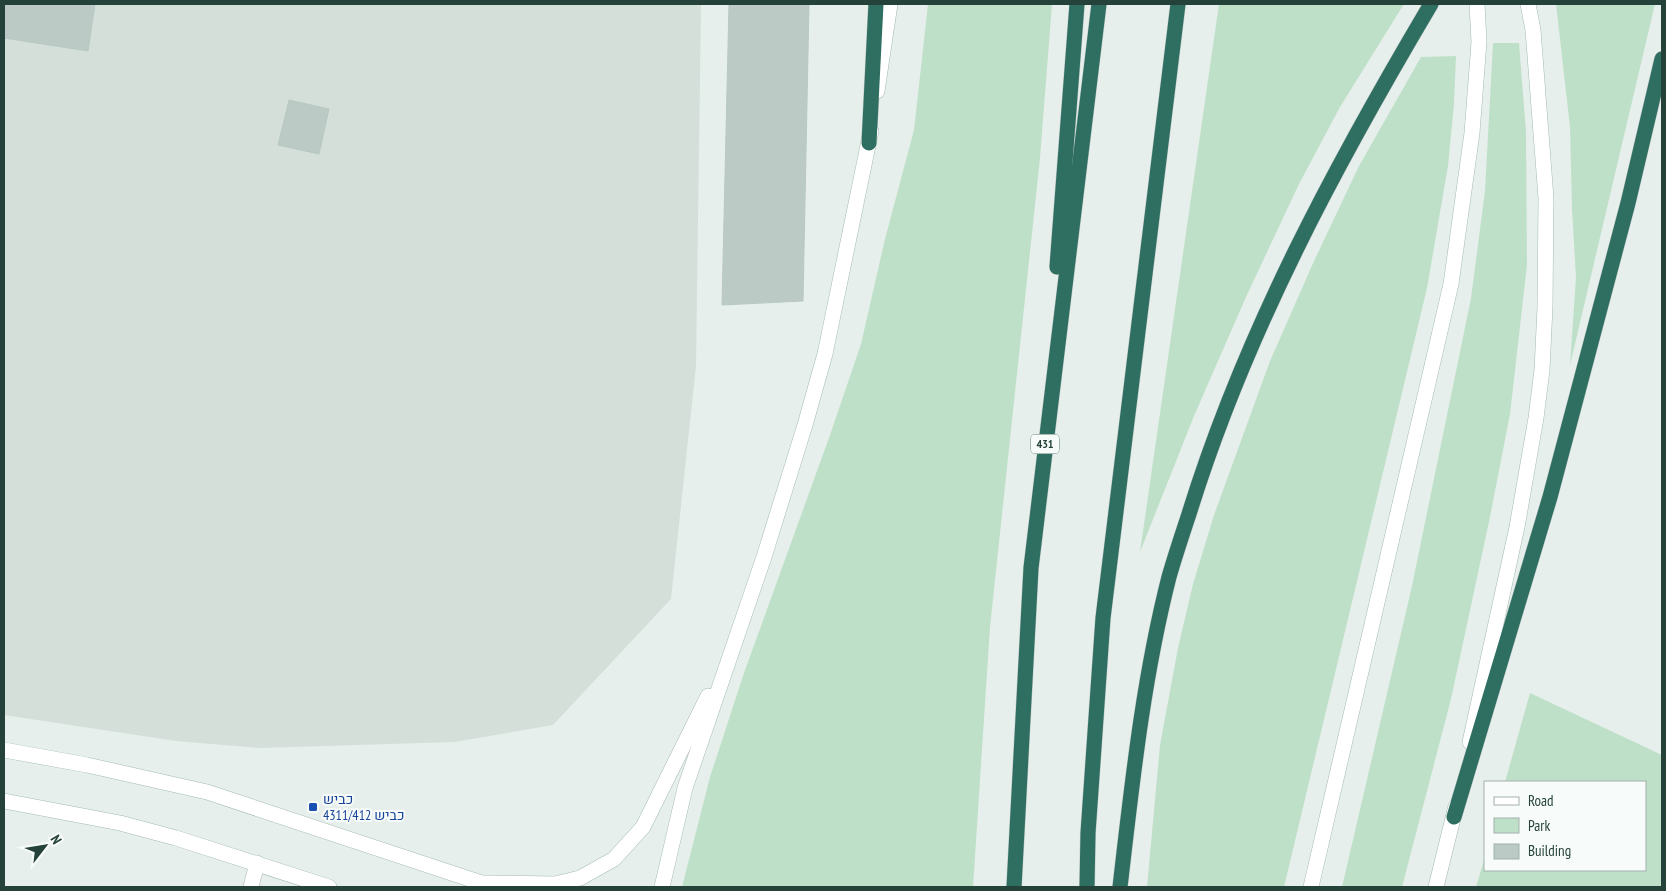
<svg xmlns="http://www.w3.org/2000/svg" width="1666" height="891" font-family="'PT Sans Narrow',Heebo,sans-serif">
	<rect width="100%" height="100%" fill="#e6efeb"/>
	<polygon fill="#d4dfda" points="4,4 701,4 696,366 671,599 553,725 454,742 260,748 176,741 4,715"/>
	<g fill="#bfe0c8">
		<polygon points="928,4 1052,4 1040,158 990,627 973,887 682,887 710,777 744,673 830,435 861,344 885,239 914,130"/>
		<polygon points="1219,4 1404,4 1340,107 1299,184 1246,297 1194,416 1140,552"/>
		<polygon points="1556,4 1655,4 1570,365 1576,277 1572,209 1570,127"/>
		<polygon points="1493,43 1519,43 1526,132 1527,265 1510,414 1490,517 1451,699 1402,887 1342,887 1412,586 1471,298 1485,191"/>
		<polygon points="1456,56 1454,104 1448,166 1427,288 1284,887 1147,887 1160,745 1178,648 1193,584 1214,515 1270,361 1314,261 1359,166 1421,57"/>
		<polygon points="1530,693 1662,755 1662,887 1476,887 1485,857 1485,870 1645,870 1645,782 1505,782"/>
	</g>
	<g fill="#bbcac4" stroke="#b8c9c2">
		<polygon points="4,4 95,4 88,51 4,38"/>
		<polygon points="729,4 809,4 803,301 722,305"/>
		<polygon points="289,100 329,109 319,154 278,145"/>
	</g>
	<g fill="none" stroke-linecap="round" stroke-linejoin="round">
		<g stroke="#a8b8b2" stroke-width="16">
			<polyline id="minor" points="251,887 257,863"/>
		</g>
		<g stroke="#a4bbb3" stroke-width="16">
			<g id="secondary">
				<polyline points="877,91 890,4"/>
				<polyline points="1470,742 1517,527 1536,418 1542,370 1545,307 1546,198 1533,30 1528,4"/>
				<polyline points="4,750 87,765 207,792 494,887"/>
				<polyline points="4,801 120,823 176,838 329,887"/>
				<polyline points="484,883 555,884 580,878 614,859 643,827 708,696"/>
				<polyline points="662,887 685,788 764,557 805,425 825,354 871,131"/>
				<polyline points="1311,887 1451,284 1472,133 1479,42 1477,4"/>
				<polyline points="1436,887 1456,806"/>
			</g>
		</g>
		<g stroke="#c2cac8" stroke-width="16">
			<g id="motorway">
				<polyline points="869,143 876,4"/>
				<polyline points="1057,267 1077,4"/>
				<polyline points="1454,817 1550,497 1628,203 1662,59"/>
				<polyline points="1014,887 1031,568 1099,4"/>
				<polyline points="1087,887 1088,833 1103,618 1178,4"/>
				<path d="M1120,887C1132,784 1143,679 1169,577C1175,556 1182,535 1189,514C1245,333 1335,166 1431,4"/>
			</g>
		</g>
		<use href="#minor" stroke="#fff" stroke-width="15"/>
		<use href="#secondary" stroke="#fff" stroke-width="15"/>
		<use href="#motorway" stroke="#2f6f62" stroke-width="15"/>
	</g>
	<rect fill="#1a4fb4" stroke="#f7fbf9" stroke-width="2" x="308" y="802" width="10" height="10" rx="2.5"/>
	<g text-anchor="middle" stroke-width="4" stroke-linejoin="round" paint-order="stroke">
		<rect fill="#f7fbf9" stroke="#637a73" stroke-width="1" x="1031" y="434.5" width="28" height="19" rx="4"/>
		<g font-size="12" font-weight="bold" fill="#24423a">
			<text x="1045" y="448">431</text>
		</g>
		<g font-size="14" fill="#164399" stroke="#f7fbf9" text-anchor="start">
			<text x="323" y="804">כביש<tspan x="323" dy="16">4311/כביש 412</tspan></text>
		</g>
	</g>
	<rect width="1666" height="891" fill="none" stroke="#24423a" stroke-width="10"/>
	<rect x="1484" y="781" width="162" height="90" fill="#f7fbf9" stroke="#a3b1ad"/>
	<rect x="1494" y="797" width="25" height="8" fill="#ffffff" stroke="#a3b1ad"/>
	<text x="1528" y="806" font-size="15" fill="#24423a">Road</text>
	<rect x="1494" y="818" width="25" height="15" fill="#bfe0c8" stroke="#a3b1ad"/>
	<text x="1528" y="831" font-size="15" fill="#24423a">Park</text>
	<rect x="1494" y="844" width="25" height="15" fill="#bbcac4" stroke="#a3b1ad"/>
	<text x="1528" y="856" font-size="15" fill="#24423a">Building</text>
	<g transform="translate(45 846) rotate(59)" stroke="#f7fbf9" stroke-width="4" paint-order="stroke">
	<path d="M0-4L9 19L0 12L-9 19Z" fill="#24423a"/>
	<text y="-8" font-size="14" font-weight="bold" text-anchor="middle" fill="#24423a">N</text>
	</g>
</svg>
